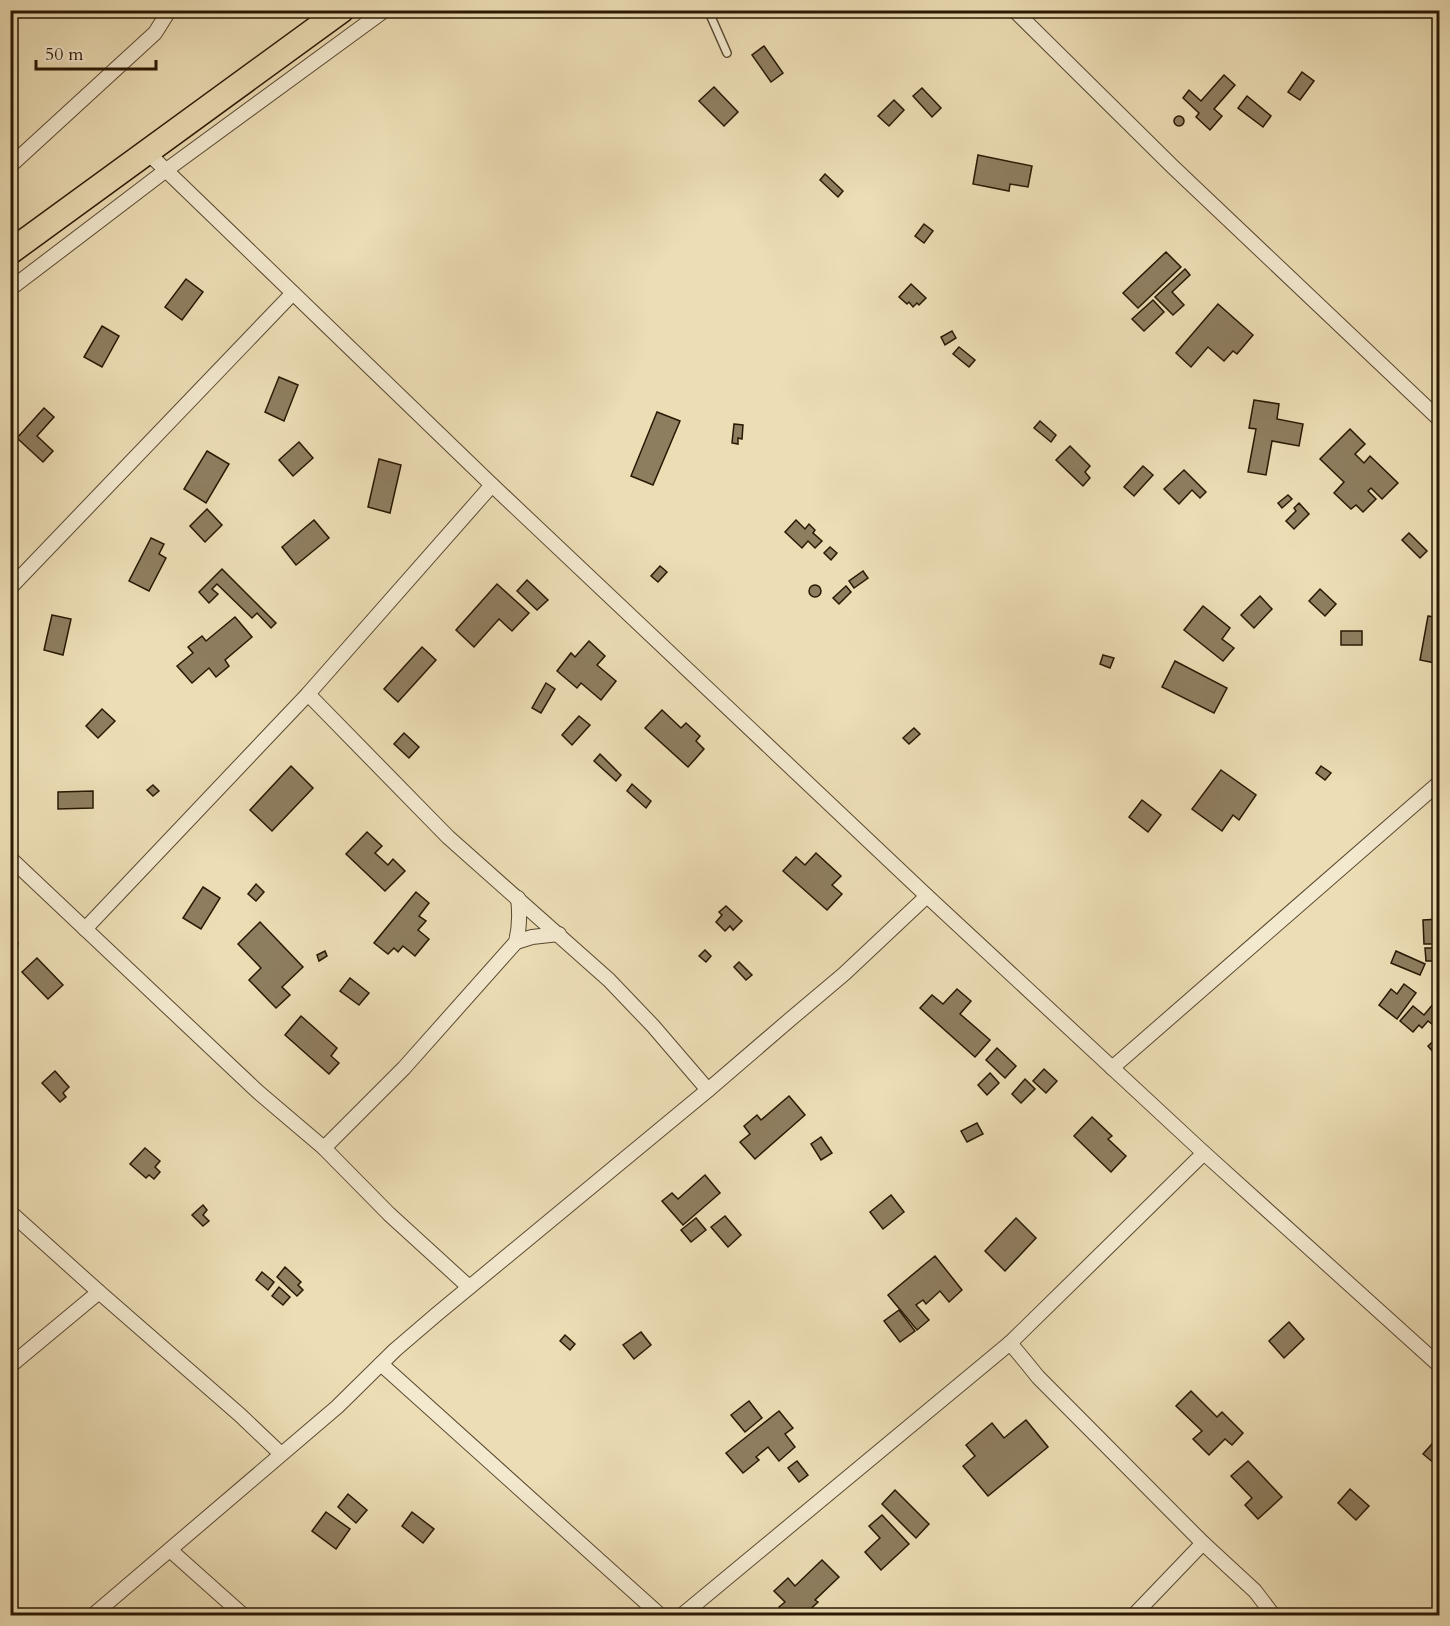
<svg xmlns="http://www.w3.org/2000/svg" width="1450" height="1626" font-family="Cardo,serif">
	<rect width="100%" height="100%" fill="#ecddb5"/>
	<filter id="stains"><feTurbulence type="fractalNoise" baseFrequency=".00333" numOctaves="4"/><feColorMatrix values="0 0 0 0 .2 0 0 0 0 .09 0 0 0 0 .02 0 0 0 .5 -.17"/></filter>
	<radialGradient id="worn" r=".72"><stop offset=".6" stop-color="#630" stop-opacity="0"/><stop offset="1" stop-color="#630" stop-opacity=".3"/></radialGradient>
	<g fill="#8e7e60" stroke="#291803" stroke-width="1.5">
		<polygon points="764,46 783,73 771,82 752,55"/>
		<polygon points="1302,72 1314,81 1300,100 1288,92"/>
		<polygon points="1224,75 1235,85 1214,109 1222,116 1210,130 1196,117 1199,113 1183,98 1189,90 1201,101"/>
		<polygon points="714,87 738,112 724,126 699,101"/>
		<polygon points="922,88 941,108 932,117 913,96"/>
		<polygon points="1247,96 1271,116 1263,127 1238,108"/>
		<polygon points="894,100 904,110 889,126 878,116"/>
		<circle cx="1179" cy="121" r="5"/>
		<polygon points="978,155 1032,166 1028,187 1010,184 1009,191 973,184"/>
		<polygon points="825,174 843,191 838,197 820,180"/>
		<polygon points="924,224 933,231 924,243 915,236"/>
		<polygon points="1166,252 1181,267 1138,308 1123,293"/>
		<polygon points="1185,269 1190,275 1172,292 1184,305 1173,315 1155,297"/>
		<polygon points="186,279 203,292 182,320 165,307"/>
		<polygon points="911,284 926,298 919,305 917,303 913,307 909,302 907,304 899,297"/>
		<polygon points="1153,300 1164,312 1144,331 1132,319"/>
		<polygon points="1218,304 1253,335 1237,354 1233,351 1224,361 1208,347 1191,367 1176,353"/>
		<polygon points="102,326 119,336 102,367 84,357"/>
		<polygon points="952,331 956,338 945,345 941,337"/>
		<polygon points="959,347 975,360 969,367 953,354"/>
		<polygon points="279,377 298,385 284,421 265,412"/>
		<polygon points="1254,400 1279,404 1277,419 1303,424 1299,446 1272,441 1266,475 1248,472 1256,429 1249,428"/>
		<polygon points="44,408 54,417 37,436 53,451 43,462 17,438"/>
		<polygon points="657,412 680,421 653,485 631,476"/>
		<polygon points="1040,421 1056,435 1051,442 1034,428"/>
		<polygon points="734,424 743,425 742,439 738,438 738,444 732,443"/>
		<polygon points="1350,429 1365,444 1355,454 1364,463 1370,456 1398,483 1382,499 1371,488 1368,491 1376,499 1363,512 1356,505 1351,509 1334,493 1344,482 1320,459"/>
		<polygon points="299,442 313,458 293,476 279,460"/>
		<polygon points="1070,446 1090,466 1085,472 1090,478 1083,486 1056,460"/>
		<polygon points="207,451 229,464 206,503 184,489"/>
		<polygon points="379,459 401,465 390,513 368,507"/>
		<polygon points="1143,466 1153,475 1134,496 1124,487"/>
		<polygon points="1184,470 1206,492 1200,498 1192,490 1179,504 1164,489"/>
		<polygon points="1288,495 1292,499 1282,508 1278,503"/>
		<polygon points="1299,503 1309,514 1294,529 1286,521 1296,511 1294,508"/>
		<polygon points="207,509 222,525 205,542 190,526"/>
		<polygon points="314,520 329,538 296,565 282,547"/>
		<polygon points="796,520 805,529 809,524 815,530 813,533 822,541 815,548 808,541 802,548 785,532"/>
		<polygon points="1409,533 1427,551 1420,558 1402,540"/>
		<polygon points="151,538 164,544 159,554 166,558 149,591 129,581"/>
		<polygon points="830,547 837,553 831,560 824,553"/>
		<polygon points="660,566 667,572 658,582 651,576"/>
		<polygon points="222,569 276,623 271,628 257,613 252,618 217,584 212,589 218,594 209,603 199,592"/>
		<polygon points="863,571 868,578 854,588 849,581"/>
		<polygon points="527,580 548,600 537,610 517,591"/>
		<polygon points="497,584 529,613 512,631 499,619 474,647 456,630"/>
		<circle cx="815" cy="591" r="6"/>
		<polygon points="846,586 851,592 839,604 833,598"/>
		<polygon points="1320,589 1336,604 1325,616 1309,601"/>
		<polygon points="1260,596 1272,609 1254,628 1241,615"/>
		<polygon points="1203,606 1230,628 1222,639 1234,648 1223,661 1184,630"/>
		<polygon points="52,615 71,619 63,655 44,650"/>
		<polygon points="1428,616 1440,618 1440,664 1420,660"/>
		<polygon points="235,617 252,637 225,660 229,666 216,677 209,668 192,683 177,666 193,653 188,647 202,636 206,641"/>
		<rect x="1341" y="631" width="21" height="14"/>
		<polygon points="589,641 605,656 597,665 616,681 601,700 581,683 577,688 557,671 571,653 575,657"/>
		<polygon points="422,647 436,660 398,702 384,689"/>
		<polygon points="1103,655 1114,658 1110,668 1100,664"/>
		<polygon points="1175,661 1227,688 1214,713 1162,687"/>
		<polygon points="546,683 555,689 541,713 532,708"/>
		<polygon points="102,709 115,721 98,738 86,726"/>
		<polygon points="662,710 681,728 686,723 700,736 696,741 704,749 688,767 645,728"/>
		<polygon points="579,716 590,725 572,745 562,735"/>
		<polygon points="914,728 920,734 909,744 903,738"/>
		<polygon points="404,733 419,747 409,758 394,744"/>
		<polygon points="600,754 621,775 616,781 594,761"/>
		<polygon points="291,766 313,788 272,831 250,810"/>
		<polygon points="1321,766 1331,773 1325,780 1316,773"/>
		<polygon points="1221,770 1256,795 1239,820 1233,815 1222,831 1192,809"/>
		<polygon points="632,784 651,801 646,808 627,791"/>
		<polygon points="153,785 159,791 153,796 147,790"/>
		<polygon points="93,791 93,808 58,809 58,792"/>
		<polygon points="1142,800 1161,815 1148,832 1129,817"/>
		<polygon points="367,832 382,846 375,853 388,865 393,859 405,871 385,891 346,854"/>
		<polygon points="816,853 841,876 832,885 842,894 827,910 783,871 796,857 805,865"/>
		<polygon points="256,884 264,892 256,901 248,894"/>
		<polygon points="203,887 220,898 201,929 183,918"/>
		<polygon points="416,892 429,903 419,916 426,921 418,930 429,939 415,956 403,946 398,952 394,948 388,954 374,943"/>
		<polygon points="726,906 742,921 733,930 730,926 725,931 716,922 722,915 719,912"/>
		<polygon points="1440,919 1440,944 1424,944 1423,920"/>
		<polygon points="260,922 303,967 282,987 290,995 276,1008 249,980 261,968 238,944"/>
		<polygon points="10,941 18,943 15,954 10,953"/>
		<polygon points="1425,948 1440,948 1440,961 1426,961"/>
		<polygon points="705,950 711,956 706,962 699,956"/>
		<polygon points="325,951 327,956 319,961 317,955"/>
		<polygon points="1396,951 1425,964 1420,975 1391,963"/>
		<polygon points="37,958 63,985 48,999 22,972"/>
		<polygon points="739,962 752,975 746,980 734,967"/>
		<polygon points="350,978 369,993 359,1005 340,991"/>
		<polygon points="1404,984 1416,993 1397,1019 1379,1005 1391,989 1397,994"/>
		<polygon points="957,989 971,1001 960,1014 990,1040 975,1057 920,1008 932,995 943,1004"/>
		<polygon points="1439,997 1440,1023 1436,1027 1428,1021 1422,1028 1419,1025 1413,1032 1400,1021 1413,1006 1424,1015"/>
		<polygon points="301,1016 337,1048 331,1056 339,1063 329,1074 285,1035"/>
		<polygon points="1440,1035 1440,1058 1439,1059 1428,1046"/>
		<polygon points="997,1048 1016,1066 1005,1078 986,1060"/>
		<polygon points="1044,1069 1057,1081 1046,1093 1033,1081"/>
		<polygon points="55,1071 69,1087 63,1093 66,1097 60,1102 42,1083"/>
		<polygon points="990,1073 999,1083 987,1095 978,1085"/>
		<polygon points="1025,1079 1035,1089 1021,1103 1012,1094"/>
		<polygon points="789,1096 805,1115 755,1159 740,1142 750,1134 744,1126 757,1115 761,1120"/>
		<polygon points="1092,1117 1112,1136 1108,1139 1126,1156 1111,1172 1074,1136"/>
		<polygon points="977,1123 983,1134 967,1142 961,1131"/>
		<polygon points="821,1137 832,1153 821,1160 811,1144"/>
		<polygon points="145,1148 160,1161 155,1167 160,1172 154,1179 149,1175 146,1178 130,1164"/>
		<polygon points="705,1175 720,1193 683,1225 662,1201 672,1193 678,1199"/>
		<polygon points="891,1195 904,1212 883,1229 870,1212"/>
		<polygon points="203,1205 207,1210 203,1215 209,1221 203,1226 192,1215"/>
		<polygon points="725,1216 741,1235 728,1247 711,1227"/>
		<polygon points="696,1218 706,1230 691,1242 681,1230"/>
		<polygon points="1016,1218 1036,1238 1005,1271 985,1251"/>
		<polygon points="935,1256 962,1290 949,1302 940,1291 926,1304 923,1300 916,1305 929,1320 917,1330 888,1295"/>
		<polygon points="285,1267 301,1282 298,1285 303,1290 297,1296 277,1277"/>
		<polygon points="262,1272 274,1282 268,1290 256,1280"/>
		<polygon points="279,1287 290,1297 283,1305 272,1296"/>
		<polygon points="899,1310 915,1331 900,1342 884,1321"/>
		<polygon points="1289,1322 1304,1339 1284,1358 1269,1341"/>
		<polygon points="641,1332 651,1345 634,1359 623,1345"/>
		<polygon points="565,1335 575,1344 570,1350 560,1341"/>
		<polygon points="1191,1391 1217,1417 1222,1412 1243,1433 1232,1445 1225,1439 1209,1455 1193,1439 1202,1431 1176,1406"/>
		<polygon points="749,1401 762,1418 745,1432 731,1415"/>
		<polygon points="779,1411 793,1428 785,1434 795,1447 779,1461 768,1447 756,1457 759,1460 743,1473 726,1453"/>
		<polygon points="1026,1420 1048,1447 988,1496 963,1466 975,1456 966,1445 992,1423 1004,1438"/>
		<polygon points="1440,1435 1440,1468 1423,1454"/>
		<polygon points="797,1461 808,1475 799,1482 788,1468"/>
		<polygon points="1248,1461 1282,1497 1258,1519 1245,1505 1252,1498 1231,1476"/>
		<polygon points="1350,1489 1369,1506 1356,1520 1338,1503"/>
		<polygon points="895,1490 929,1524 916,1538 882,1504"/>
		<polygon points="348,1494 367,1510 356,1523 338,1507"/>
		<polygon points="326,1512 350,1529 336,1549 312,1531"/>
		<polygon points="412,1512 434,1529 423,1543 402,1526"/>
		<polygon points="882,1515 909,1544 881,1570 865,1552 880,1538 869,1526"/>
		<polygon points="822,1560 839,1577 815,1600 818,1602 804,1615 801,1612 798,1616 787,1616 779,1607 785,1602 774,1591 788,1578 795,1586"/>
	</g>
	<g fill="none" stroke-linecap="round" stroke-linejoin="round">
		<g stroke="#5a4930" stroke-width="10">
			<polyline id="lane" points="708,10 727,53"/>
		</g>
		<g stroke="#5a4930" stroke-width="16">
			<g id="street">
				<polyline points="1014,10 1173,167 1440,420"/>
				<polyline points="147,152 492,485 927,896 1204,1153 1440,1366"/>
				<polyline points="10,166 155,33 167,14 167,10"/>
				<polyline points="10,289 165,171 385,10"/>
				<polyline points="10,588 293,293"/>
				<polyline points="308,694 448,837 609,980 653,1026 708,1090"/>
				<polyline points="10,858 257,1091 324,1148 389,1214 469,1287"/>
				<polyline points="85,929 308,694 492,485"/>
				<polyline points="516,942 532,937 559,934"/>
				<polyline points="1112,1068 1440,782"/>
				<path d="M324,1148L404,1068L516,942C520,926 520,914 518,898"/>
				<polyline points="10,1212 99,1292 240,1415 281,1454"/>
				<polyline points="1010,1343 1025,1361 1038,1377 1203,1543 1255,1591 1274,1616"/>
				<polyline points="381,1364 661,1616"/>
				<polyline points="10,1366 99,1292"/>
				<polyline points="170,1550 244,1616"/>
				<polyline points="92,1616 337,1407 395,1350 437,1314 708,1090 793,1017 844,974 927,896"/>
				<polyline points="681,1616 1010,1343 1204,1153"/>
				<polyline points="1133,1616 1203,1543"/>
			</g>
		</g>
		<g stroke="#291803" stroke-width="27">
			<polyline id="highway" points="10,252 342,10"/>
		</g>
		<use href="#lane" stroke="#f3e9cf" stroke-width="7"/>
		<use href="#street" stroke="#f3e9cf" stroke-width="14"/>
		<use href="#highway" stroke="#ecddb5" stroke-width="24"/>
	</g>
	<rect width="1450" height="1626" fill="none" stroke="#ecddb5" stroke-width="36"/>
	<rect x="12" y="12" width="1426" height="1602" fill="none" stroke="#291803" stroke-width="3"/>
	<rect x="18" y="18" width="1414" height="1590" fill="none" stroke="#291803" stroke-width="1.5"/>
	<path d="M36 60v9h120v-9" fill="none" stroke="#291803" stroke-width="3"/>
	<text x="45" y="60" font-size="18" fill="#291803" stroke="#f3e9cf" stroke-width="4.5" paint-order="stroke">50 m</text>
	<rect width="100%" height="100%" filter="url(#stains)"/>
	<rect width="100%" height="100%" fill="url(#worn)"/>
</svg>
